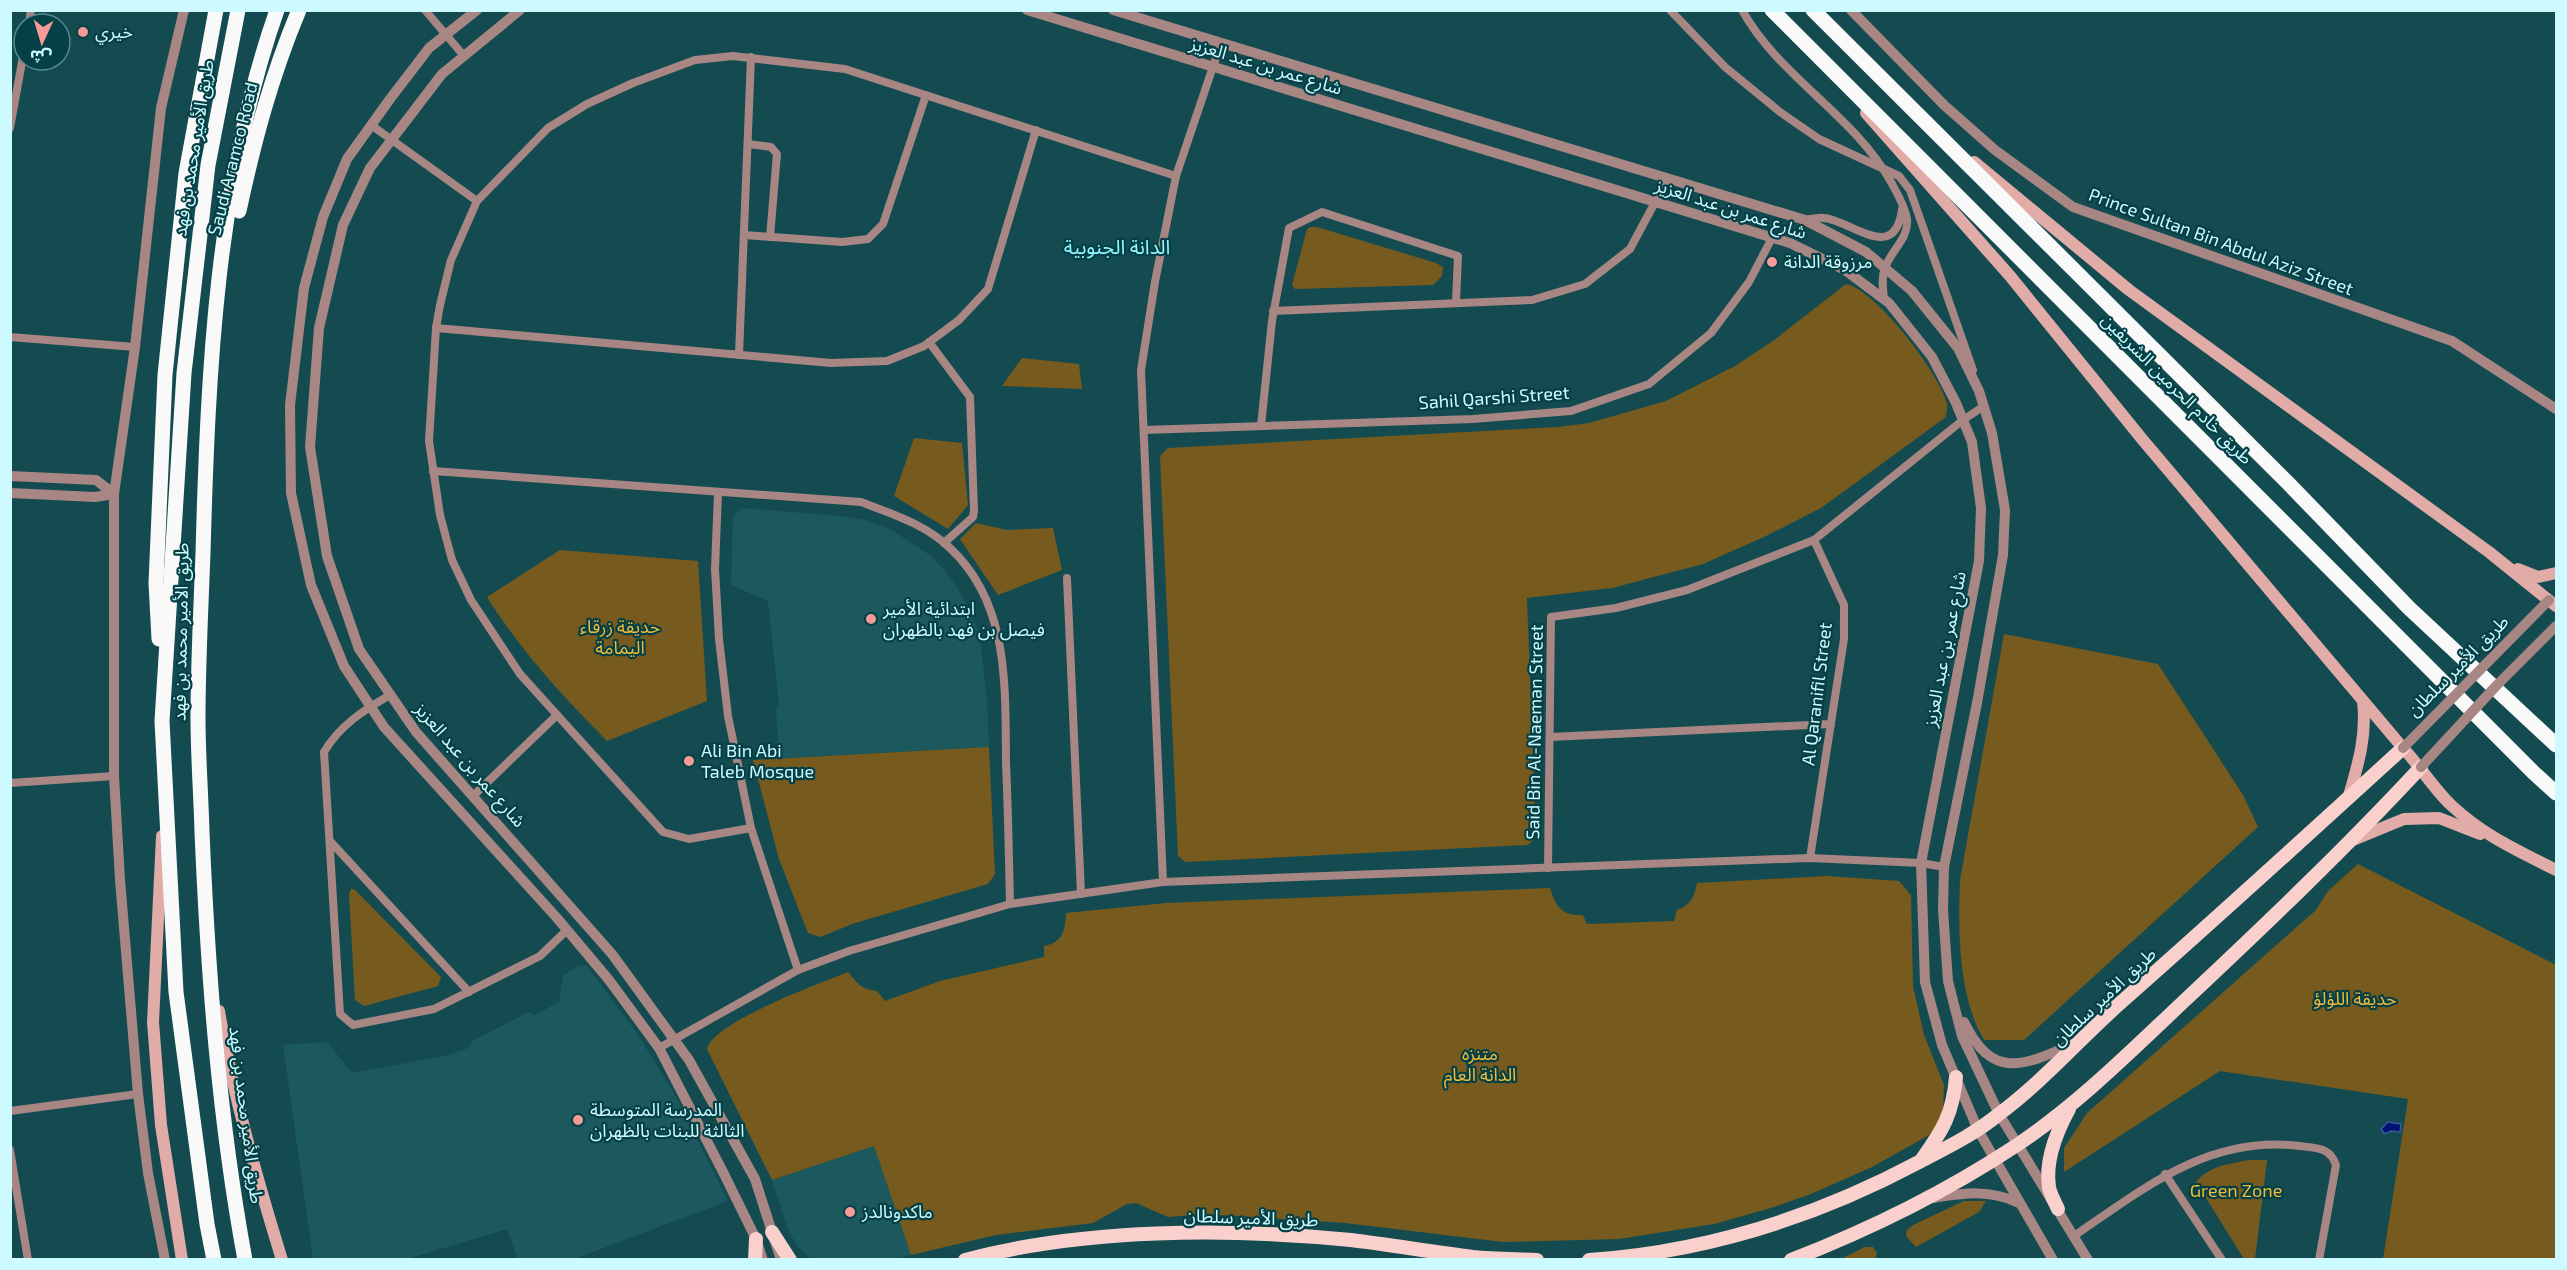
<svg xmlns="http://www.w3.org/2000/svg" width="2567" height="1270" font-family="'Exo 2','Noto Sans Arabic',sans-serif">
	<rect width="100%" height="100%" fill="#144b50"/>
	<g fill="#1c595f">
		<polygon points="741,508 841,516 865,520 890,529 931,556 947,573 964,598 980,636 987,700 989,747 779,758 776,709 779,705 768,601 731,585 733,516"/>
		<polygon points="579,965 587,966 638,1035 675,1095 728,1201 574,1259 518,1259 507,1229 407,1259 313,1259 283,1045 327,1042 352,1073 444,1056 469,1048 472,1041 529,1012 535,1015 559,1002 563,976"/>
		<polygon points="874,1146 911,1255 894,1259 811,1259 799,1248 789,1232 772,1180"/>
	</g>
	<g fill="#775b1e">
		<polygon points="1311,227 1317,227 1436,263 1443,267 1442,276 1433,285 1295,289 1292,285 1307,229"/>
		<path d="M1846,284C1876,290 1939,373 1947,403C1948,407 1946,412 1946,417L1821,508L1766,536L1703,564L1612,588L1527,598L1536,837L1528,845L1185,862L1178,856L1160,456L1168,448L1558,427L1589,423L1666,401L1735,366L1773,341Z"/>
		<polygon points="1022,358 1079,364 1082,389 1002,386"/>
		<polygon points="914,438 962,443 968,505 948,529 894,496"/>
		<polygon points="976,523 1007,530 1053,528 1062,570 998,595 960,539"/>
		<path d="M560,550L698,561L707,701L607,741C562,696 521,651 487,597Z"/>
		<path d="M2004,634L2158,664L2243,795L2258,827L2024,1040H1984C1958,997 1958,929 1960,880Z"/>
		<polygon points="989,747 995,874 988,884 855,923 820,937 808,933 779,859 753,760"/>
		<polygon points="2358,864 2556,965 2556,1259 2383,1259 2408,1099 2220,1071 2064,1172 2064,1148 2087,1113 2316,910 2328,891"/>
		<path d="M1827,876L1899,881L1911,895L1913,986L1924,1035L1944,1085L1943,1110L1935,1129L1929,1135L1872,1167L1811,1194L1771,1208L1714,1224L1619,1239L1503,1242L1345,1223L1204,1214L1168,1217L1136,1203L1127,1204L1093,1223L996,1235L911,1255L874,1146L772,1180L707,1049C713,1022 821,983 848,972C857,983 862,990 877,991L885,1001L940,981L1044,957V946C1063,942 1065,931 1066,913L1166,903L1550,888C1556,907 1562,916 1583,915L1587,924L1674,921L1677,910C1691,905 1694,897 1697,883Z"/>
		<polygon points="351,889 354,889 441,977 438,986 364,1006 355,1000 349,894"/>
		<path d="M2248,1160H2267L2255,1259H2244L2196,1182C2209,1166 2229,1164 2248,1160Z"/>
		<polygon points="1964,1201 1986,1201 1979,1212 1916,1247 1906,1236 1907,1230 1913,1225"/>
		<polygon points="1865,1247 1873,1247 1877,1253 1875,1259 1841,1259"/>
	</g>
	<polygon fill="#001370" stroke="#3d589b" stroke-width="1.5" points="2388,1122 2401,1124 2400,1132 2391,1131 2385,1134 2381,1129"/>
	<g fill="none" stroke-linecap="round" stroke-linejoin="round">
		<g stroke="#a88684" stroke-width="8">
			<polyline points="425,10 464,56"/>
			<polyline points="1670,10 1725,67 1780,112 1819,139 1899,176 1910,190 1973,370"/>
			<path d="M1742,10C1779,77 1854,115 1891,182C1897,193 1905,206 1907,219C1909,239 1891,250 1885,268C1881,278 1883,289 1884,299"/>
			<polyline points="29,24 31,10"/>
			<polyline points="371,125 477,201"/>
			<polyline points="10,128 24,51"/>
			<polyline points="748,144 771,147 777,154 770,237"/>
			<path d="M1805,220C1811,219 1818,217 1824,218C1851,220 1895,265 1902,209"/>
			<polyline points="744,235 842,242 868,239 883,224 926,95"/>
			<polyline points="1273,311 1532,300 1585,284 1630,249 1668,178"/>
			<polyline points="436,328 831,363 887,361 924,346 959,320 988,289 1036,130"/>
			<polyline points="10,337 135,347"/>
			<polyline points="929,342 970,397 974,511 973,517 944,543"/>
			<polyline points="739,355 751,57"/>
			<polyline points="1261,426 1272,321 1289,228 1322,212 1458,256 1456,302"/>
			<polyline points="1144,430 1473,419 1571,411 1649,384 1711,333 1749,282 1772,238"/>
			<path d="M433,471L861,502C892,514 925,524 950,548C1010,604 1005,687 1006,762C1008,809 1009,856 1010,904"/>
			<polyline points="718,493 715,569 719,639 728,716 751,828 798,970"/>
			<polyline points="1067,578 1081,894"/>
			<path d="M390,695C364,710 340,725 324,752L340,1014L353,1025L434,1009L540,956L567,930"/>
			<polyline points="1550,737 1831,724"/>
			<polyline points="10,783 114,776"/>
			<polyline points="473,796 557,715"/>
			<polyline points="751,828 689,839 663,832 520,674 471,600 452,560 440,515 429,441 436,328 440,305 451,260 477,201 548,128 587,104 633,83 695,60 733,56 845,69 1176,176"/>
			<polyline points="330,841 469,992"/>
			<polyline points="1810,858 1844,639 1844,605 1814,540"/>
			<polyline points="1548,868 1551,617 1616,608 1687,590 1814,540 1963,420 1984,406"/>
			<polyline points="1163,882 1141,370 1155,282 1176,176 1221,43"/>
			<polyline points="659,1048 798,970 849,951 1010,904 1163,882 1810,858 1921,863 1944,867"/>
			<polyline points="10,1111 138,1094"/>
			<polyline points="10,1150 28,1260"/>
			<polyline points="2165,1174 2222,1260"/>
			<path d="M2074,1236C2144,1188 2209,1135 2299,1146C2316,1148 2330,1147 2336,1165L2319,1260"/>
		</g>
		<g stroke="#a88684" stroke-width="10">
			<polyline points="477,10 429,48 390,99 347,159 323,217 304,288 290,405 291,493 311,585 344,666 384,727 557,918 609,980 659,1048 724,1174 756,1239 763,1260"/>
			<polyline points="520,10 442,74 370,168 343,225 319,328 310,447 327,556 359,649 416,732 612,954 689,1060 755,1179 781,1260"/>
			<polyline points="1027,10 1790,243 1845,270 1889,303 1932,357 1956,403 1972,442 1981,508 1979,561 1921,863 1925,982 1942,1045 1978,1130 2053,1260"/>
			<polyline points="1113,10 1805,220 1866,252 1912,291 1958,348 1979,391 1992,433 2005,510 2003,555 1977,703 1944,867 1943,910 1948,981 1962,1036 1999,1114 2088,1260"/>
			<polyline points="1851,10 1944,105 1995,150 2073,207 2452,341 2556,409"/>
			<polyline points="10,476 96,480 114,494"/>
			<polyline points="10,493 95,497 114,494"/>
			<path d="M1964,1022C1993,1082 2025,1065 2075,1043"/>
			<path d="M1933,1198C1964,1193 1990,1189 2019,1203"/>
			<polyline points="165,1260 148,1173 138,1094 120,880 114,776 114,494 135,347 161,108 184,10"/>
		</g>
		<g stroke="#e1aba7" stroke-width="12">
			<path d="M1866,113L2010,276L2142,439L2403,748C2420,766 2434,789 2451,805C2484,836 2517,850 2556,870"/>
			<polyline points="1974,162 2129,290 2489,552 2556,606"/>
			<polyline points="2518,569 2538,577 2556,573"/>
			<path d="M2348,799C2358,765 2367,736 2363,701"/>
			<polyline points="162,836 153,1022 161,1125 182,1260"/>
			<polyline points="2353,840 2404,819 2439,818 2480,834"/>
			<path d="M219,1011C233,1096 257,1178 282,1260"/>
		</g>
		<g stroke="#fad0cd" stroke-width="14">
			<path d="M1922,1159C1943,1130 1953,1113 1956,1077"/>
			<path d="M2058,1209C2055,1202 2050,1194 2049,1187C2045,1161 2057,1131 2069,1109"/>
			<polyline points="772,1232 790,1260"/>
			<polyline points="755,1260 756,1239"/>
			<path d="M965,1260C1085,1228 1228,1228 1351,1240C1392,1245 1432,1252 1473,1257C1494,1259 1516,1259 1537,1260"/>
			<path d="M1589,1260C1706,1252 1816,1217 1919,1162C1946,1148 1975,1134 1999,1114C2046,1079 2083,1035 2127,997C2220,915 2311,832 2403,748"/>
			<path d="M1791,1260C1871,1229 1946,1192 2017,1145C2077,1105 2130,1052 2182,1003C2264,926 2345,849 2421,767"/>
		</g>
		<g stroke="#f9f9f9" stroke-width="15">
			<polyline points="1772,10 2534,773 2556,793"/>
			<polyline points="1813,10 2288,483 2409,608 2556,745"/>
			<path d="M239,211C254,141 271,77 299,10"/>
			<polyline points="159,639 156,583 165,375 186,173 216,10"/>
			<polyline points="214,1260 207,1224 176,992 162,721 184,373 208,165 238,10"/>
			<path d="M245,1260C219,1119 208,975 202,832C201,794 198,756 198,718C198,663 201,608 203,553C208,371 216,184 277,10"/>
		</g>
		<g stroke="#a88684" stroke-width="10">
			<polyline points="2403,748 2549,600"/>
			<polyline points="2421,767 2497,685 2556,626"/>
		</g>
	</g>
	<g fill="#f59b97" stroke="#044045" stroke-width="2">
		<circle cx="83" cy="32" r="6"/>
		<circle cx="1772" cy="262" r="6"/>
		<circle cx="871" cy="619" r="6"/>
		<circle cx="689" cy="761" r="6"/>
		<circle cx="578" cy="1120" r="6"/>
		<circle cx="850" cy="1212" r="6"/>
	</g>
	<g text-anchor="middle" stroke-width="4.5" stroke-linejoin="round" paint-order="stroke">
		<g font-size="18" fill="#ccfafe" stroke="#044045" text-anchor="start">
			<text x="95" y="38">خيري</text>
			<text x="1784" y="268">مرزوقة الدانة</text>
			<text x="883" y="615">ابتدائية الأمير<tspan x="883" dy="21">فيصل بن فهد بالظهران</tspan></text>
			<text x="701" y="757">Ali Bin Abi<tspan x="701" dy="21">Taleb Mosque</tspan></text>
			<text x="590" y="1116">المدرسة المتوسطة<tspan x="590" dy="21">الثالثة للبنات بالظهران</tspan></text>
			<text x="862" y="1218">ماكدونالدز</text>
		</g>
		<g font-size="18" fill="#ccfafe" stroke="#044045">
			<text transform="translate(1266 66) rotate(17)" y="6">شارع عمر بن عبد العزيز</text>
			<text transform="translate(194 148) rotate(-81)" y="6">طريق الأمير محمد بن فهد</text>
			<text transform="translate(233 159) rotate(-76)" y="6">Saudi Aramco Road</text>
			<text transform="translate(1731 209) rotate(18)" y="6">شارع عمر بن عبد العزيز</text>
			<text transform="translate(2221 242) rotate(20)" y="6">Prince Sultan Bin Abdul Aziz Street</text>
			<text transform="translate(2177 389) rotate(45)" y="6">طريق خادم الحرمين الشريفين</text>
			<text transform="translate(1494 398) rotate(-4)" y="6">Sahil Qarshi Street</text>
			<text transform="translate(181 632) rotate(-89)" y="6">طريق الأمير محمد بن فهد</text>
			<text transform="translate(1945 649) rotate(-79)" y="6">شارع عمر بن عبد العزيز</text>
			<text transform="translate(2458 666) rotate(-45)" y="6">طريق الأمير سلطان</text>
			<text transform="translate(1817 694) rotate(-83)" y="6">Al Qaranifil Street</text>
			<text transform="translate(1535 732) rotate(-89)" y="6">Said Bin Al-Naeman Street</text>
			<text transform="translate(470 765) rotate(49)" y="6">شارع عمر بن عبد العزيز</text>
			<text transform="translate(2104 997) rotate(-43)" y="6">طريق الأمير سلطان</text>
			<text transform="translate(246 1115) rotate(83)" y="6">طريق الأمير محمد بن فهد</text>
			<text transform="translate(1251 1218) rotate(2)" y="6">طريق الأمير سلطان</text>
		</g>
		<g font-size="18" fill="#f2ba3b" stroke="#044045">
			<text x="620" y="633">حديقة زرقاء<tspan x="620" dy="21">اليمامة</tspan></text>
			<text x="2355" y="1005">حديقة اللؤلؤ</text>
			<text x="1480" y="1060">متنزه<tspan x="1480" dy="21">الدانة العام</tspan></text>
			<text x="2236" y="1197">Green Zone</text>
		</g>
		<g font-size="20" fill="#94f6ff" stroke="#044045">
			<text x="1117" y="254">الدانة الجنوبية</text>
		</g>
	</g>
	<rect width="2567" height="1270" fill="none" stroke="#ccfafe" stroke-width="24"/>
	<g transform="translate(42 42) rotate(184)"><circle r="28" fill="#044045" stroke="#548a8f" stroke-width="1.5"/>
	<path d="M0-4.5L10 22L0 15L-10 22Z" fill="#f59b97"/>
	<text y="-9" font-size="16" font-weight="bold" text-anchor="middle" fill="#ccfafe">ش</text>
	</g>
</svg>
